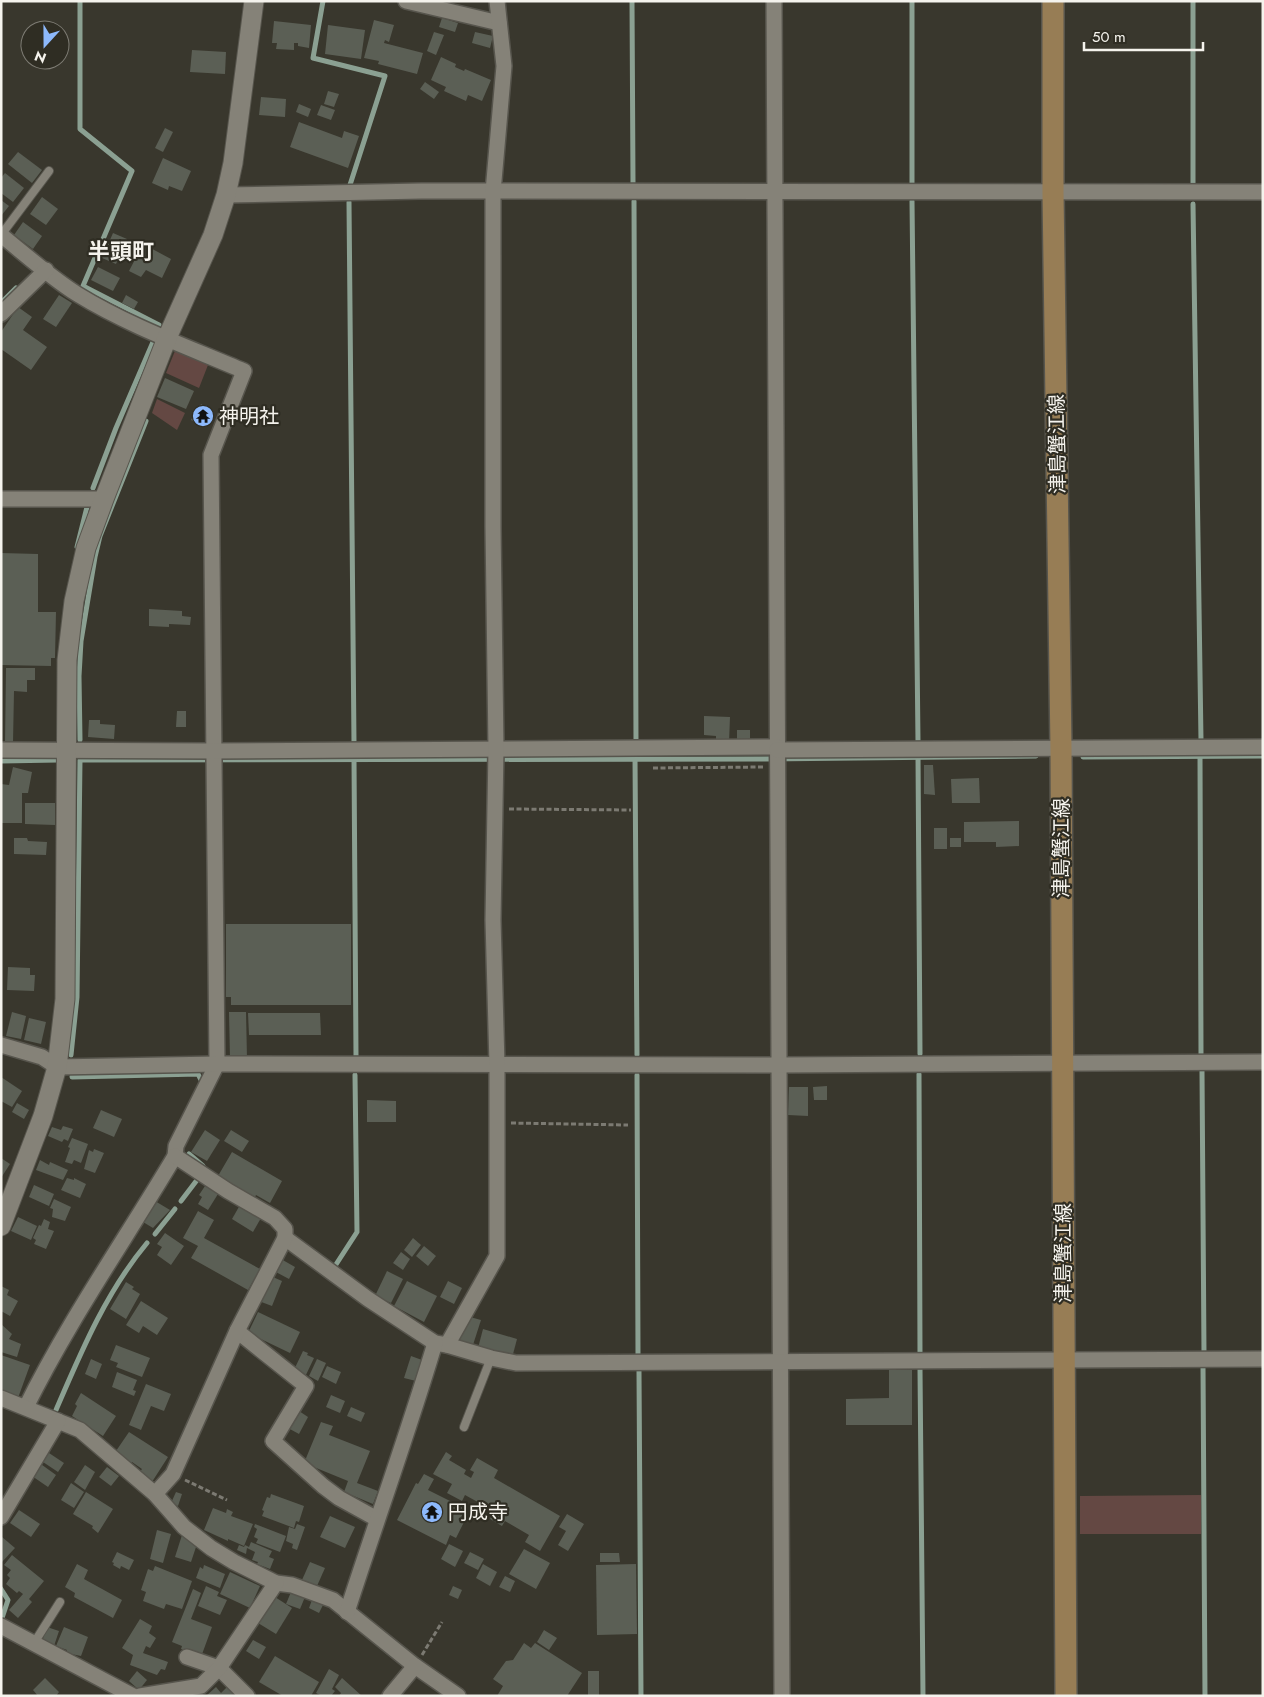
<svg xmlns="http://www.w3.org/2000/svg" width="1264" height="1697" font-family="Jost,'Noto Sans JP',sans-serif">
	<rect width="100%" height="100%" fill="#39372d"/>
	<g fill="#644843">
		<polygon points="175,351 208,365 199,388 166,373"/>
		<polygon points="157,399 185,413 177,430 152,413"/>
		<polygon points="1201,1495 1201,1534 1080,1534 1080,1496"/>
	</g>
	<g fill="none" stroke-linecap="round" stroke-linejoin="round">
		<g stroke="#8ba092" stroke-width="5">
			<polyline points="80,1 80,129 132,171 83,286 159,325"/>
			<polyline points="323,1 313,58 385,76 349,188"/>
			<polyline points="632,1 633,183"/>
			<polyline points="912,1 912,186"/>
			<polyline points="1193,184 1193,1"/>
			<polyline points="634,201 636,742"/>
			<polyline points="912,201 918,741"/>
			<polyline points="349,202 354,742"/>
			<polyline points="1193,204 1201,740"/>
			<polyline points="1,303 16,288"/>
			<polyline points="93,488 116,428 153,342"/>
			<polyline points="77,547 87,507"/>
			<polyline points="80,740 79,676 81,641 95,557 100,536 146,421"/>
			<polyline points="1200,754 1201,1054"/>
			<polyline points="918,755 920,1054"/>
			<polyline points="635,756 637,1055"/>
			<polyline points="1083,757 1263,756"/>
			<polyline points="354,759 356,1056"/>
			<polyline points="1,761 58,760"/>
			<polyline points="71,1055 77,997 80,760 765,759 1036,756"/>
			<polyline points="1202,1071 1204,1353"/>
			<polyline points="919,1074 920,1354"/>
			<polyline points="637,1075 638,1354"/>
			<polyline points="72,1077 198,1074 202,1082 200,1086"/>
			<polyline points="189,1154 203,1166"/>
			<polyline points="181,1201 197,1180"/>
			<polyline points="155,1234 175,1209"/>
			<polyline points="335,1266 357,1232 355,1075"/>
			<polyline points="1203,1366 1205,1696"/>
			<polyline points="920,1369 923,1696"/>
			<polyline points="639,1371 641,1696"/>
			<path d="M56,1410C81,1352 106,1292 147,1243"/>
			<polyline points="1,1589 8,1600 2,1618"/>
		</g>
	</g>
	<g fill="#5b5f55">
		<polygon points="442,18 458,23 455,32 439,27"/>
		<polygon points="374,20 394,25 389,42 385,40 384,43 423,53 417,74 378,64 379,61 364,58"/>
		<polygon points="274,21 311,25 309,48 298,46 298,43 294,43 294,50 276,49 277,43 272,43"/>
		<polygon points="328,25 365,30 361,59 325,54"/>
		<polygon points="434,32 444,35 436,55 427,51"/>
		<polygon points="475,32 493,36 490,48 472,43"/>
		<polygon points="192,50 226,52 225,74 190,72"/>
		<polygon points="441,57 456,64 455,67 464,71 465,69 491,80 482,101 468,95 466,101 444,91 446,87 431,80"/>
		<polygon points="425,82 439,92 434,99 420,89"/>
		<polygon points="328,91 339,94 334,107 324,104"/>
		<polygon points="261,97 286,99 285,117 259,115"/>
		<polygon points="299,104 311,109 308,117 296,112"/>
		<polygon points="321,105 335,110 331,120 317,115"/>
		<polygon points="299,122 342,138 344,131 359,136 348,168 290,147"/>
		<polygon points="165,128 173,132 163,152 155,148"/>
		<polygon points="18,152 42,170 32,183 8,164"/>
		<polygon points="163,158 191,171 182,191 169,186 168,190 152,183"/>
		<polygon points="5,173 24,188 13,202 1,193 1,178"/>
		<polygon points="42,197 58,209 46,225 30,214"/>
		<polygon points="1,200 9,206 1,216"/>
		<polygon points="23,222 42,236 33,249 14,235"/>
		<polygon points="113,233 127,239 116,264 102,258"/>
		<polygon points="143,244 171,259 162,278 146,270 141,277 129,271"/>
		<polygon points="98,267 120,278 113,291 91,280"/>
		<polygon points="59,295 72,303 56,327 43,319"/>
		<polygon points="126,295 138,302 134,309 122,303"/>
		<polygon points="18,307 32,317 23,330 47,347 31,370 1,349 1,332"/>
		<polygon points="165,378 194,391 186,409 157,397"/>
		<polygon points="201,404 210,409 207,415 210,416 206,427 191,420 196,410 198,411"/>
		<polygon points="1,553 38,554 38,612 56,612 55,658 51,658 51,666 1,665"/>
		<polygon points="149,609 182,611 182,616 191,617 190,625 169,624 169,627 149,626"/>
		<polygon points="6,668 35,668 35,680 27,680 27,692 14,691 13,743 5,743"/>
		<polygon points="177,711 186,711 186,727 176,727"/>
		<polygon points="704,716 730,717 729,743 716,742 716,736 704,735"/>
		<polygon points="89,720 100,720 100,724 115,725 114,739 88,737"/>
		<polygon points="737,730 750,730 750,743 737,742"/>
		<polygon points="924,765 933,765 935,795 924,794"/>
		<polygon points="13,767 32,772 28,793 22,793 22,823 1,823 1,784 9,785"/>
		<polygon points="979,778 980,803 952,803 951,779"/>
		<polygon points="25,803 55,803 55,825 25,824"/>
		<polygon points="1019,821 1019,846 996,847 996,842 964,842 964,822"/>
		<rect x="934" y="828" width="13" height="21"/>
		<polygon points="14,838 27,838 28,841 47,842 46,855 14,854"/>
		<rect x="950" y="838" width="11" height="9"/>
		<polygon points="226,924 351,924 351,1005 231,1005 231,997 226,997"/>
		<polygon points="8,967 30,968 30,975 35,975 34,991 7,990"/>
		<polygon points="12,1012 26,1016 21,1039 6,1036"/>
		<polygon points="229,1012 246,1012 247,1058 230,1058"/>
		<polygon points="248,1013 320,1013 321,1035 249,1035"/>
		<polygon points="29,1018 46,1022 41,1044 24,1040"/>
		<polygon points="1,1077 22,1091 12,1107 1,1101"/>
		<polygon points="827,1086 827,1100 814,1100 813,1087"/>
		<polygon points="789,1087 808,1087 808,1116 788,1115"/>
		<polygon points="367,1100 396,1101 396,1122 367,1122"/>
		<polygon points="17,1103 29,1110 24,1119 12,1112"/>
		<polygon points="101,1110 122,1119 114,1137 93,1128"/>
		<polygon points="63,1126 73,1129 68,1141 64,1139 62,1142 48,1136 52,1127 61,1130"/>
		<polygon points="205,1130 220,1140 207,1161 191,1152"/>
		<polygon points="231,1130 249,1141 242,1152 224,1141"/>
		<polygon points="72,1138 88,1144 81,1163 74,1160 72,1164 65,1162 70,1148 68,1147"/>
		<polygon points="94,1149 104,1153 95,1173 84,1169 89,1150 93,1152"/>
		<polygon points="232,1152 282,1181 270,1203 256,1195 255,1197 250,1194 250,1196 218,1176"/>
		<polygon points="1,1158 10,1164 1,1178"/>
		<polygon points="40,1160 49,1165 50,1162 68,1170 63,1180 36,1170"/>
		<polygon points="67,1178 74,1180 74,1178 86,1184 80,1198 61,1190"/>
		<polygon points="34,1185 54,1194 49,1206 29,1197"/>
		<polygon points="205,1186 218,1194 208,1210 198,1204 202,1197 199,1195"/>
		<polygon points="54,1199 71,1207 65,1221 52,1217 53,1209 50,1208"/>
		<polygon points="155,1201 170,1210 153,1228 143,1222"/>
		<polygon points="240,1205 261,1218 253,1232 232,1219"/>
		<polygon points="198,1211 214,1220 204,1238 260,1269 248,1290 191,1258 198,1246 183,1238"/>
		<polygon points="18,1217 37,1226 31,1240 11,1231"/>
		<polygon points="44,1219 50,1222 48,1229 54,1231 46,1249 34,1244 36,1240 33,1238 39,1225 41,1226"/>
		<polygon points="165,1233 184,1246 171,1265 157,1255 162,1247 157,1244"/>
		<polygon points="413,1238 421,1245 412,1257 404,1250"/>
		<polygon points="424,1246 436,1256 428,1266 416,1256"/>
		<polygon points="401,1252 410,1259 403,1270 393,1263"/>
		<polygon points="281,1259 295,1267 289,1279 274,1271"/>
		<polygon points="387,1271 403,1279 391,1303 375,1296"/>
		<polygon points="266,1274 282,1281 272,1306 256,1300"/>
		<polygon points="407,1281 437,1296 424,1322 394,1306"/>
		<polygon points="448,1281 462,1288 454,1304 440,1297"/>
		<polygon points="126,1282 134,1287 132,1289 140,1294 126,1319 110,1309"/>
		<polygon points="1,1286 9,1290 7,1295 18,1301 10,1316 1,1311"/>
		<polygon points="141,1301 168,1318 157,1335 143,1326 139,1333 126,1325"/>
		<polygon points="258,1312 300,1332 290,1353 248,1333"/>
		<polygon points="470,1317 481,1320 472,1348 457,1344 461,1329"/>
		<polygon points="1,1324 12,1334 9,1339 21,1344 17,1357 1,1352"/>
		<polygon points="483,1329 517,1339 512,1358 478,1348"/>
		<polygon points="116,1345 150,1358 142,1377 116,1367 118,1363 110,1360"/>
		<polygon points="303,1351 308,1353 307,1355 314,1358 304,1379 292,1374"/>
		<polygon points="1,1355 30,1365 18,1398 1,1392"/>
		<polygon points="411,1356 422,1360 416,1381 404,1378"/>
		<polygon points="91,1359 102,1364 96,1379 85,1374"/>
		<polygon points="317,1359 326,1363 318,1381 309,1376"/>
		<polygon points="327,1366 341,1372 336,1384 322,1377"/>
		<polygon points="889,1370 912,1370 912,1425 846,1425 846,1399 889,1398"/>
		<polygon points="117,1372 137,1380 133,1390 136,1391 134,1396 112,1387"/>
		<polygon points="146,1384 171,1394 164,1411 151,1406 141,1430 129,1425"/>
		<polygon points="81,1393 116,1416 103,1436 72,1416 77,1406 75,1404"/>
		<polygon points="331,1395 345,1401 340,1413 326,1407"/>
		<polygon points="351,1407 365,1413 361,1422 347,1416"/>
		<polygon points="299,1411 308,1417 299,1434 288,1428"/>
		<polygon points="321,1422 333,1426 329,1435 370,1451 357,1483 378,1491 373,1504 344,1492 348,1481 304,1463"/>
		<polygon points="129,1432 168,1457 150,1485 137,1476 142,1469 132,1462 128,1467 119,1461 123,1456 116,1451"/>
		<polygon points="46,1451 64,1463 58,1472 40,1460"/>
		<polygon points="446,1452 452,1456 449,1460 466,1470 464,1474 471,1478 474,1472 470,1470 477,1458 498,1470 494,1478 560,1516 540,1551 525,1542 529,1535 505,1521 502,1526 490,1519 494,1511 465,1495 462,1501 447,1493 452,1484 433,1474"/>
		<polygon points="38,1462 56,1475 48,1487 29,1474"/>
		<polygon points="85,1465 95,1472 85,1490 74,1482"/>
		<polygon points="107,1467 119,1476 111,1486 99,1477"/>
		<polygon points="424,1474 434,1479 428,1490 466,1509 461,1517 465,1520 456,1538 450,1535 446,1545 397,1520 416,1483 418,1484"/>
		<polygon points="71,1483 84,1492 74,1508 61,1500"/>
		<polygon points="86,1492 113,1509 98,1533 92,1528 93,1526 73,1514"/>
		<polygon points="176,1492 182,1494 178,1506 171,1503"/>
		<polygon points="271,1494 304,1506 299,1522 296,1521 294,1528 262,1516 264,1511 262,1510 267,1497 270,1498"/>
		<polygon points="213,1508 226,1513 227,1509 233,1512 231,1516 253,1524 244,1546 228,1539 228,1541 204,1530"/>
		<polygon points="19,1510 40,1524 31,1537 10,1523"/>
		<polygon points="567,1514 584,1524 568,1551 558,1545 566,1531 559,1527"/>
		<polygon points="330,1516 355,1527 345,1548 320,1537"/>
		<polygon points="255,1524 286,1536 280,1552 256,1543 258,1539 254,1537 257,1529 254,1527"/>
		<polygon points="297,1524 305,1527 297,1550 292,1548 293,1544 286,1541 289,1527 295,1529"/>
		<polygon points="157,1530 171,1534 163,1563 150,1559"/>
		<polygon points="182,1535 196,1547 191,1562 175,1557"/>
		<polygon points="2,1537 15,1548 1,1563 1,1538"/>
		<polygon points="251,1542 272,1551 269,1557 274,1559 270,1569 257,1564 258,1562 252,1560 255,1552 247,1548 246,1554 237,1550 239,1545 244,1547 245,1545 249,1547"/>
		<polygon points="449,1544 463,1551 455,1567 441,1559"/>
		<polygon points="524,1549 550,1563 536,1589 509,1574"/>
		<polygon points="117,1552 134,1560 129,1570 121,1566 120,1569 113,1565 114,1563 112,1562"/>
		<polygon points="470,1552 484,1559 478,1570 464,1563"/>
		<polygon points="600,1553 619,1553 620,1562 600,1562"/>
		<polygon points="12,1555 44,1581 29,1599 32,1602 18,1618 9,1610 23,1594 19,1591 17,1593 6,1584 10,1578 7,1575 11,1570 4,1565"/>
		<polygon points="310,1562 325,1568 317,1586 302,1580"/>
		<polygon points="77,1564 88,1570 84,1579 122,1600 113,1618 74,1597 75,1593 65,1587"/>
		<polygon points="483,1564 497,1572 490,1586 476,1578"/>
		<polygon points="636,1564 637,1634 597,1635 596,1565"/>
		<polygon points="204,1565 225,1574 220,1588 196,1578 200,1567 203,1569"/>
		<polygon points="155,1566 192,1581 182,1609 166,1604 164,1609 143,1601 146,1592 141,1590 148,1569 153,1571"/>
		<polygon points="230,1572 260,1586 250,1608 220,1594"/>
		<polygon points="505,1576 515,1581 510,1592 499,1587"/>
		<polygon points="206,1586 219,1592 217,1596 227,1600 220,1615 198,1606"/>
		<polygon points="453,1586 462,1590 458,1599 449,1595"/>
		<polygon points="193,1589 201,1593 191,1619 212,1627 201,1657 181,1649 182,1646 172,1642"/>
		<polygon points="291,1592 305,1597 300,1609 286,1604"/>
		<polygon points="275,1597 292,1608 276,1634 258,1623"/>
		<polygon points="312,1600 323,1605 319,1613 309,1608"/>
		<polygon points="140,1619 152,1626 149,1633 156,1638 150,1648 146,1646 143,1653 168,1662 165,1670 161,1669 157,1675 130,1665 133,1655 122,1648"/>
		<polygon points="47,1627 59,1631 54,1646 42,1641"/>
		<polygon points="64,1627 88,1637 81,1656 66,1653 67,1650 56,1646"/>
		<polygon points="544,1630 557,1638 549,1650 537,1642"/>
		<polygon points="253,1640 266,1647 259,1659 246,1651"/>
		<polygon points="524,1643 531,1648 535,1643 582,1673 567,1696 497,1696 503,1686 493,1679 506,1661 513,1660"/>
		<polygon points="275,1656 319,1682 311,1696 283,1696 259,1682"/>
		<polygon points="329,1669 339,1675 332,1689 335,1691 331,1696 322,1696 316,1693"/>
		<polygon points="137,1671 147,1680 139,1690 129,1681"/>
		<rect x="588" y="1671" width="11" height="25"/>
		<polygon points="45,1678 59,1692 56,1696 38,1696 33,1690"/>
		<polygon points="342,1678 362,1696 339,1696 341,1693 335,1687"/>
		<polygon points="228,1686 237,1696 206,1696 216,1687 221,1693"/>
	</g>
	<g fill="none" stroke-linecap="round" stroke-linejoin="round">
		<g stroke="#57554d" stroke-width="10">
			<g id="service">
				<polyline points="1,235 49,171"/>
				<polyline points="464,1427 491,1358"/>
				<polyline points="34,1643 60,1602"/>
			</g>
		</g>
		<g stroke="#57554d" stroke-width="18">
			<g id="minor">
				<polyline points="406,1 499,23"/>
				<polyline points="774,1 782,1696"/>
				<polyline points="226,195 421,191 1263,192"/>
				<path d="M1,235C26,255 50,277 77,294C129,326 188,347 244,371L211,455L217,1064L176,1146L175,1156C125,1240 69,1320 26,1407"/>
				<polyline points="1,314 46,270"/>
				<polyline points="1,499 104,499"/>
				<polyline points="1,750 213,751 777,747"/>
				<polyline points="777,750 1263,747"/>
				<polyline points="1,1045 42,1057 57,1067 217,1064 778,1065 1263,1062"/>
				<polyline points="285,1238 368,1299 435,1343 447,1345 497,1256 497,1065 493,920 496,749 493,527 493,192 504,66 497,1"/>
				<polyline points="237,1331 306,1386 273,1441 323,1486 339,1498 377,1519"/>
				<polyline points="447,1345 491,1358 516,1363 1263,1359"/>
				<polyline points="1,1398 80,1430 155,1494 184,1527 211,1548 234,1562 276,1583 292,1585 333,1600 415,1666 458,1696"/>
				<polyline points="155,1494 173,1474 237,1331 285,1238 285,1229 275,1218 228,1191 175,1156"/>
				<polyline points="1,1517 58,1421"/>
				<path d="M347,1612C376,1522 408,1433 435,1343"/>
				<polyline points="1,1626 133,1696"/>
				<polyline points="187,1657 219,1668 247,1696"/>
				<polyline points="140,1696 201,1686 219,1668 276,1583"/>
				<polyline points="390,1696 415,1666"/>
			</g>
		</g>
		<g stroke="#57554d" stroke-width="21">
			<polyline id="tertiary" points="1,1226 43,1116 57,1067 65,999 67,660 74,601 86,548 104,499 167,338 213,235 226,195 233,163 254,1"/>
		</g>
		<g stroke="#57554d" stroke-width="24">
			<polyline id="secondary" points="1053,1 1053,193 1061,748 1066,1696"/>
		</g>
		<g stroke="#7c7a72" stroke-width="3" stroke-dasharray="5 2.5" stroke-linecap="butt">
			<polyline points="653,768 764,767"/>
			<polyline points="509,809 631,810"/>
			<polyline points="511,1123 628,1125"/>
			<polyline points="185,1480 227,1500"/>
			<polyline points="422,1655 442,1622"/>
		</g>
		<use href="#service" stroke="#858278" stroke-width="8"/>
		<use href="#minor" stroke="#858278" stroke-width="15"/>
		<use href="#tertiary" stroke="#858278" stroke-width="19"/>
		<use href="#secondary" stroke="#977d55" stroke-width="21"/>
	</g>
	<defs>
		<g id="temple-disc" transform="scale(1.125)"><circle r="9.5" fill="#8db9fc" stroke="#2f2d23"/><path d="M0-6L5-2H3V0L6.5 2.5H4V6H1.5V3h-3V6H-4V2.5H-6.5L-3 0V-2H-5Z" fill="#111"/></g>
	</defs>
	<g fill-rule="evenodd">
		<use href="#temple-disc" x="203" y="416"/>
		<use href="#temple-disc" x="432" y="1512"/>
	</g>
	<g text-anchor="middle" stroke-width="4.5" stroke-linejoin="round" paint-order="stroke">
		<g font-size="20" fill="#f5f3ed" stroke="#2f2d23" text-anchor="start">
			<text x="219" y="423">神明社</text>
			<text x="448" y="1519">円成寺</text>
		</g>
		<g font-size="20" fill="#f5f3ed" stroke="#2f2d23">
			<text transform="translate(1057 444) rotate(-91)" y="7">津島蟹江線</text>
			<text transform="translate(1061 848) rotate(-90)" y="7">津島蟹江線</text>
			<text transform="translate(1063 1253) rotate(-90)" y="7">津島蟹江線</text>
		</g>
		<g font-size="22" font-weight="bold" fill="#f5f3ed" stroke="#2f2d23">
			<text x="121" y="259">半頭町</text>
		</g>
	</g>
	<rect width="1264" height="1697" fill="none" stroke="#f5f3ed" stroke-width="5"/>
	<g transform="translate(45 45) rotate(201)"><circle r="24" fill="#2f2d23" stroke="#7e7c74"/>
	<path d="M0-4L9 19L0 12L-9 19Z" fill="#8db9fc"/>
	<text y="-8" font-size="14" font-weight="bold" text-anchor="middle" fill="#f5f3ed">N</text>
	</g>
	<path d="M1084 42v8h119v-8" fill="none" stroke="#f5f3ed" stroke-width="2.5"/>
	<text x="1092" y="42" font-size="15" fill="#f5f3ed" stroke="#2f2d23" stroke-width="4" paint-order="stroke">50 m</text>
</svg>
